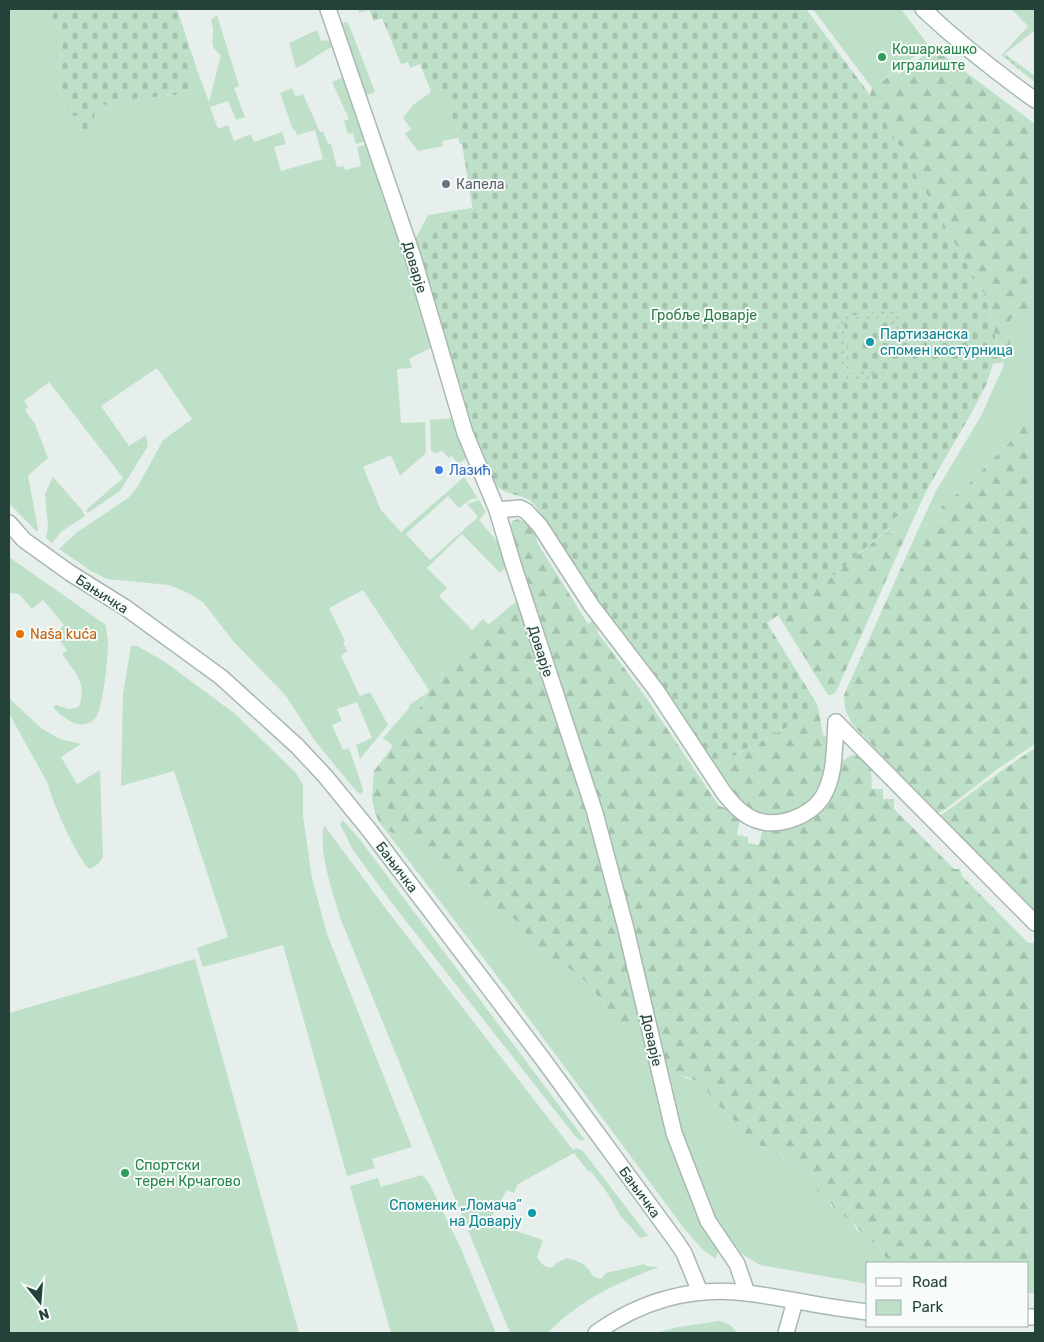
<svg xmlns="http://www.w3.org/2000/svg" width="1044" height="1342" font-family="Rubik,sans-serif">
	<defs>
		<pattern id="forest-firs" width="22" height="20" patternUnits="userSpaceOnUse" patternTransform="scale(1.25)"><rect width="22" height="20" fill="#bfe0c8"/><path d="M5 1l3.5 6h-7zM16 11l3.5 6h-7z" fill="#a4c1ad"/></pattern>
		<pattern id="cemetery-stones" width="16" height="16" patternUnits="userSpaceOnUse" patternTransform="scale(1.25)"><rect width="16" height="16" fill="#bfe0c8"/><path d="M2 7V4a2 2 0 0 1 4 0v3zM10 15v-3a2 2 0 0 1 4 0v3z" fill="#a4c1ad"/></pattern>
		<pattern id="garden-dots" width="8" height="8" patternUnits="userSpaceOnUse" patternTransform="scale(1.25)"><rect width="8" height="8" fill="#bfe0c8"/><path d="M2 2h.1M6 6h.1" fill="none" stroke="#a4c1ad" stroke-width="1.8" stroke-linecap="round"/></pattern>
	</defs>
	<rect width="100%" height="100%" fill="#e6efeb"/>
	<g fill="#bfe0c8">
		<path d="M9,9H54L51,26L62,28L59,95L68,96L78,116L76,131L95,104L109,105L110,101L176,95L195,86L190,70L196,67L209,102L221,55C211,48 212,44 213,33C214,29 212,24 211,20L217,15L239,86L234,88L245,117L236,120L228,101L210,107L218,129L228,125L234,141L251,134L254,142L282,132L286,144L274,147L281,171L323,159L315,130L297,135L295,130H293L280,93L292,88L296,97L303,94L320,132L323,131L328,144H331L337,167L344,166L345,170L361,166L357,147L367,144L406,258L432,347L409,359L412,368L397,369L401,423L425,422L426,453L400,476L391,455L363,467L381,510L401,532L464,477L478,498L471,499L459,508L448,496L406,534L430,560L478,517L467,504L479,500L486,512L479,520L500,545L507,567L500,573L462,534L427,568L447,588L439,596L472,630L483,619L489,625L464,645L429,690L363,590L329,608L345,641L343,642L347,651L341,656L360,696L370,692L388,725L360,759L356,745L372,738L357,702L337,709L342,721L332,725L343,750L349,748L363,789L362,794L357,792L315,741L286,696L233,641L203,602L188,593L169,585L107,579L91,571L59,549L76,533L128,498L138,486L163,440L192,419L157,368L101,406L129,446L146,435L148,446L120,491L88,513L86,510L123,478L49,382L24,401L28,407L25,410L35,424L48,458L33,471L28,476L38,529L37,532L9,503Z"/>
		<polygon points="813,9 901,9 929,46 872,88"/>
		<polygon points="1011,9 1035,9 1035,30 1002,56 1001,56 1028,26"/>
		<polygon points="348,22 375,92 365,96 341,23"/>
		<path d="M317,30L321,41L328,40L334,46C320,52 310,62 296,68L289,43Z"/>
		<polygon points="344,77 366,141 356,144 353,133 348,134 344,121 349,119 332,82"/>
		<polygon points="439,86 439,101 447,100 458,138 442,141 443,146 418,151 405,134 411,129 403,118 413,105 431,92 430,89"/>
		<polygon points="472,208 473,211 443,216 444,222 434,234 416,238 428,215"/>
		<polygon points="1022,314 1028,317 1035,331 1035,409 1009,443 964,488 944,504 930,522 918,530 936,491 981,416 1004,365 1003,362 993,364 999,357 1006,356 1009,324 1011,319"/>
		<polygon points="453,418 468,457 458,464 452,456 449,458 442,451 436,453 431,451 430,420"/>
		<polygon points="53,477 81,509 85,516 62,531 52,543 46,538 48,527 45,494"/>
		<polygon points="921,502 908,531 884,533 896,522 894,518"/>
		<path d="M9,557L106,625C106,631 108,638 108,644C108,657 103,708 96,717C83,734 62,718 53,707L56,705L69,709L79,707C87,683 76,673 62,654L67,650L54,634L64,625L43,600L32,609L19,594L9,593Z"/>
		<polygon points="131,646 137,646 165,662 234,713 296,773 303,785 303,816 312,878 327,934 412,1147 372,1159 375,1168 347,1176 283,945 203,967 197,948 228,937 174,771 121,786 123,694"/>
		<polygon points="427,693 415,717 393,746 383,738 410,707 409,705"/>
		<path d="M9,698L41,728L60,739L81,744L61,757L77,784L100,770L103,857L98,864L90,869C78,861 51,799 48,784L9,713Z"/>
		<polygon points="343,820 361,841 585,1140 579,1140 575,1136 391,902 353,850 340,824"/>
		<polygon points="379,822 389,831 421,847 441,867 461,877 482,900 514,919 519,924 539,952 550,960 566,966 584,980 594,991 605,1006 640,1014 670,1142 702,1224 717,1246 718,1251 716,1259 702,1249 683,1227 507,989"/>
		<path d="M324,825L386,909L573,1150L577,1148L583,1151L648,1236L640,1238L620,1215L608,1194L590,1170L588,1171L574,1153L518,1184L514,1193L507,1190L490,1219L519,1232L543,1240L537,1257C540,1263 546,1269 553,1267L556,1263L567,1258C582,1262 586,1264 593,1276L601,1279L606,1273L645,1264L646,1266L659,1267C617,1283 579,1300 548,1333H510L341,920C333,892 318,853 324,825Z"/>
		<polygon points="195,959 299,1333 9,1333 9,1013"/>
		<polygon points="663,1055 668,1065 685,1078 700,1082 716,1103 732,1118 754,1142 769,1151 780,1154 793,1163 802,1171 813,1188 829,1200 832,1207 851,1220 857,1230 879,1246 889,1263 868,1263 868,1284 760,1265 737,1251 714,1218 679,1128"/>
		<polygon points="422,1175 429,1183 461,1249 496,1333 391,1333 350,1186 378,1178 381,1187"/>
		<path d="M718,1321C727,1322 732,1325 737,1333H657L673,1328Z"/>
	</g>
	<g fill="url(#forest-firs)">
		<path d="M932,49L936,50L1035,124V331L1028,317L1022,314L1011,319C1005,331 1015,344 1006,356L999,357L988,301L870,95L872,88L896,71L899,74Z"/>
		<polygon points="1035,409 1035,744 999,768 946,809 937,813 852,724 845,709 844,695 918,530 930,522 944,504 964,488 1009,443"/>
		<path d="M518,519C529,523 535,532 538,544L588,624L593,620L597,625L598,633L645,696L719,806L729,809L740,819L737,835L748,837V843L759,845L763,828H788L842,761C857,750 860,755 871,766L872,789H883V799H894V809L954,869H960L962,876L1028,943H1034L1035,1293H1028V1263H889L879,1246L864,1236L851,1220L836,1212L829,1200L813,1188L802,1171L793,1163L780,1154L769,1151L754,1142L732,1118L716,1103L700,1082L680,1075L668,1065L663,1055L510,530L512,521Z"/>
		<polygon points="908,531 836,692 832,695 828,695 778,615 835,574 884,533"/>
		<path d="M518,600L592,825L640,1014C636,1024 629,1029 618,1023L594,991L584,980L566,966L550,960L539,952L519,924L514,919L482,900L461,877L441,867L421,847L389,831L379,822L375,813L372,798L374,771L415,717L429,690L464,645Z"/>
		<path d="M818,706L823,735L829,738C827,757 826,779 815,795C800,816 766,822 746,806C733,795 724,780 715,766L793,724Z"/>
		<polygon points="1035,748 1035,913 940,816 1001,771"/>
	</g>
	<g fill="url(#cemetery-stones)">
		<polygon points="54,9 177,9 196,67 190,71 196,86 176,95 110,101 109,105 96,104 92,132 76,131 78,116 67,115 68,97 59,95 62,28 51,26"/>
		<path d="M358,9H806L870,95L988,301L999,357L993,364L986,385L972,412L929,486L921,502L894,518L896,522L835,574L767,623L818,706L793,724L715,766L662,686L593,595L540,512C537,508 533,503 529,500C516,493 502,495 493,481L472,430L447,352L416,242V238L434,234L433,223L443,222V216L473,211L462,144H460L447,101L439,102V86L430,89L420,64L410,68L408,62L401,64L382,18L374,21L369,10L359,13Z"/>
	</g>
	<g fill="url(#garden-dots)">
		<polygon points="1005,54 1035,76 1035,82 1002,56"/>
		<polygon points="898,310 901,354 896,355 891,317 844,323 851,373 892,368 892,371 871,374 871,378 844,381 836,317"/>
	</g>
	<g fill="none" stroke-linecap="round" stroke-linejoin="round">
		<g stroke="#a8b8b2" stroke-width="18">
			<g id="minor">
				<polyline points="328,9 413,257 465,433 497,510 513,564 595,813 625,925 674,1133 708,1221 737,1264 747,1293"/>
				<path d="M923,9C958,42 996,72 1035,100"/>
				<path d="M497,510L520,508L526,511L540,526L591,605L656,690L724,793C733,804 742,815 756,820C778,828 809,817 822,798C836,776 834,747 836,722"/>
				<polyline points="836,722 1035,923"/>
			</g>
		</g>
		<g stroke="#a8b8b2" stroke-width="18">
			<g id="tertiary">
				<polyline points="9,523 24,540 70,573 126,608 221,677 297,746 326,777 370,831 542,1058 676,1241 684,1253 700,1292"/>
				<polyline points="1028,1317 1035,1317"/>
				<path d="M596,1333C640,1301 692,1286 747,1293C787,1298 827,1308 868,1312"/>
				<polyline points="786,1333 795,1301"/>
			</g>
		</g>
		<use href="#minor" stroke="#fff" stroke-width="15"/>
		<use href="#tertiary" stroke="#fff" stroke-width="15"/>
	</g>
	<g fill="#2e9e5b" stroke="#f7fbf9" stroke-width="2">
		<circle cx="882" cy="57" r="5"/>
		<circle cx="125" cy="1173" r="5"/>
	</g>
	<circle fill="#6b7280" stroke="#f7fbf9" stroke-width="2" cx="446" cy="184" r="5"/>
	<g fill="#0f9aa8" stroke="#f7fbf9" stroke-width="2">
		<circle cx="870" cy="342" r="5"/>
		<circle cx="532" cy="1213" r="5"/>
	</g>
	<circle fill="#3f7fe0" stroke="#f7fbf9" stroke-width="2" cx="439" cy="470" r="5"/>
	<circle fill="#e8710a" stroke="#f7fbf9" stroke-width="2" cx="20" cy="634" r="5"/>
	<g text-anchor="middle" stroke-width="4" stroke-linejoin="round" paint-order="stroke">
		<g font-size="14" fill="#27864d" stroke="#f7fbf9" text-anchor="start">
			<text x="892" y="54">Кошаркашко<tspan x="892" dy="16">игралиште</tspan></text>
			<text x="135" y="1170">Спортски<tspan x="135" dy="16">терен Крчагово</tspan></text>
		</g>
		<g font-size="14" fill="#5b616d" stroke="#f7fbf9" text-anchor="start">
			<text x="456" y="189">Капела</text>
		</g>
		<g font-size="14" fill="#24423a" stroke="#f7fbf9">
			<text transform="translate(415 267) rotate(73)" y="5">Доварје</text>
			<text transform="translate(102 594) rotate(33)" y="5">Бањичка</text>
			<text transform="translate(541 651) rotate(72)" y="5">Доварје</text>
			<text transform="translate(397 867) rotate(53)" y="5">Бањичка</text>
			<text transform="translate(652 1040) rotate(77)" y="5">Доварје</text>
			<text transform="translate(640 1192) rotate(54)" y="5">Бањичка</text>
		</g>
		<g font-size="14" fill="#2d7a4b" stroke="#f7fbf9">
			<text x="704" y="320">Гробље Доварје</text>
		</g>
		<g font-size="14" fill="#0d838f" stroke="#f7fbf9" text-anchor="start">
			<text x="880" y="339">Партизанска<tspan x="880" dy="16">спомен костурница</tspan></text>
			<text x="522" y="1210" text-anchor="end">Споменик „Ломача”<tspan x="522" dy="16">на Доварју</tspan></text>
		</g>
		<g font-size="14" fill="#366cbe" stroke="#f7fbf9" text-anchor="start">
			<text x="449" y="475">Лазић</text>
		</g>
		<g font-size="14" fill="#c56008" stroke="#f7fbf9" text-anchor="start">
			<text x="30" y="639">Naša kuća</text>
		</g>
	</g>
	<rect width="1044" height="1342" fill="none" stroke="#24423a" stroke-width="20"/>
	<rect x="866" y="1262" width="162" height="65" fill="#f7fbf9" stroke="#a3b1ad"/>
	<rect x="876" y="1278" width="25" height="8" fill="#ffffff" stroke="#a3b1ad"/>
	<text x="912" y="1287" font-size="15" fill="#24423a">Road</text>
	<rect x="876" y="1300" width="25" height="15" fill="#bfe0c8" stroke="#a3b1ad"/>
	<text x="912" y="1312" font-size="15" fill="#24423a">Park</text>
	<g transform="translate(40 1302) rotate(163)" stroke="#f7fbf9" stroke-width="4" paint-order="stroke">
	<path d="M0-4L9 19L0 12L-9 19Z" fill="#24423a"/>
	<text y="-8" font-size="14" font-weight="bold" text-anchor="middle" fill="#24423a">N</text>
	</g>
</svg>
